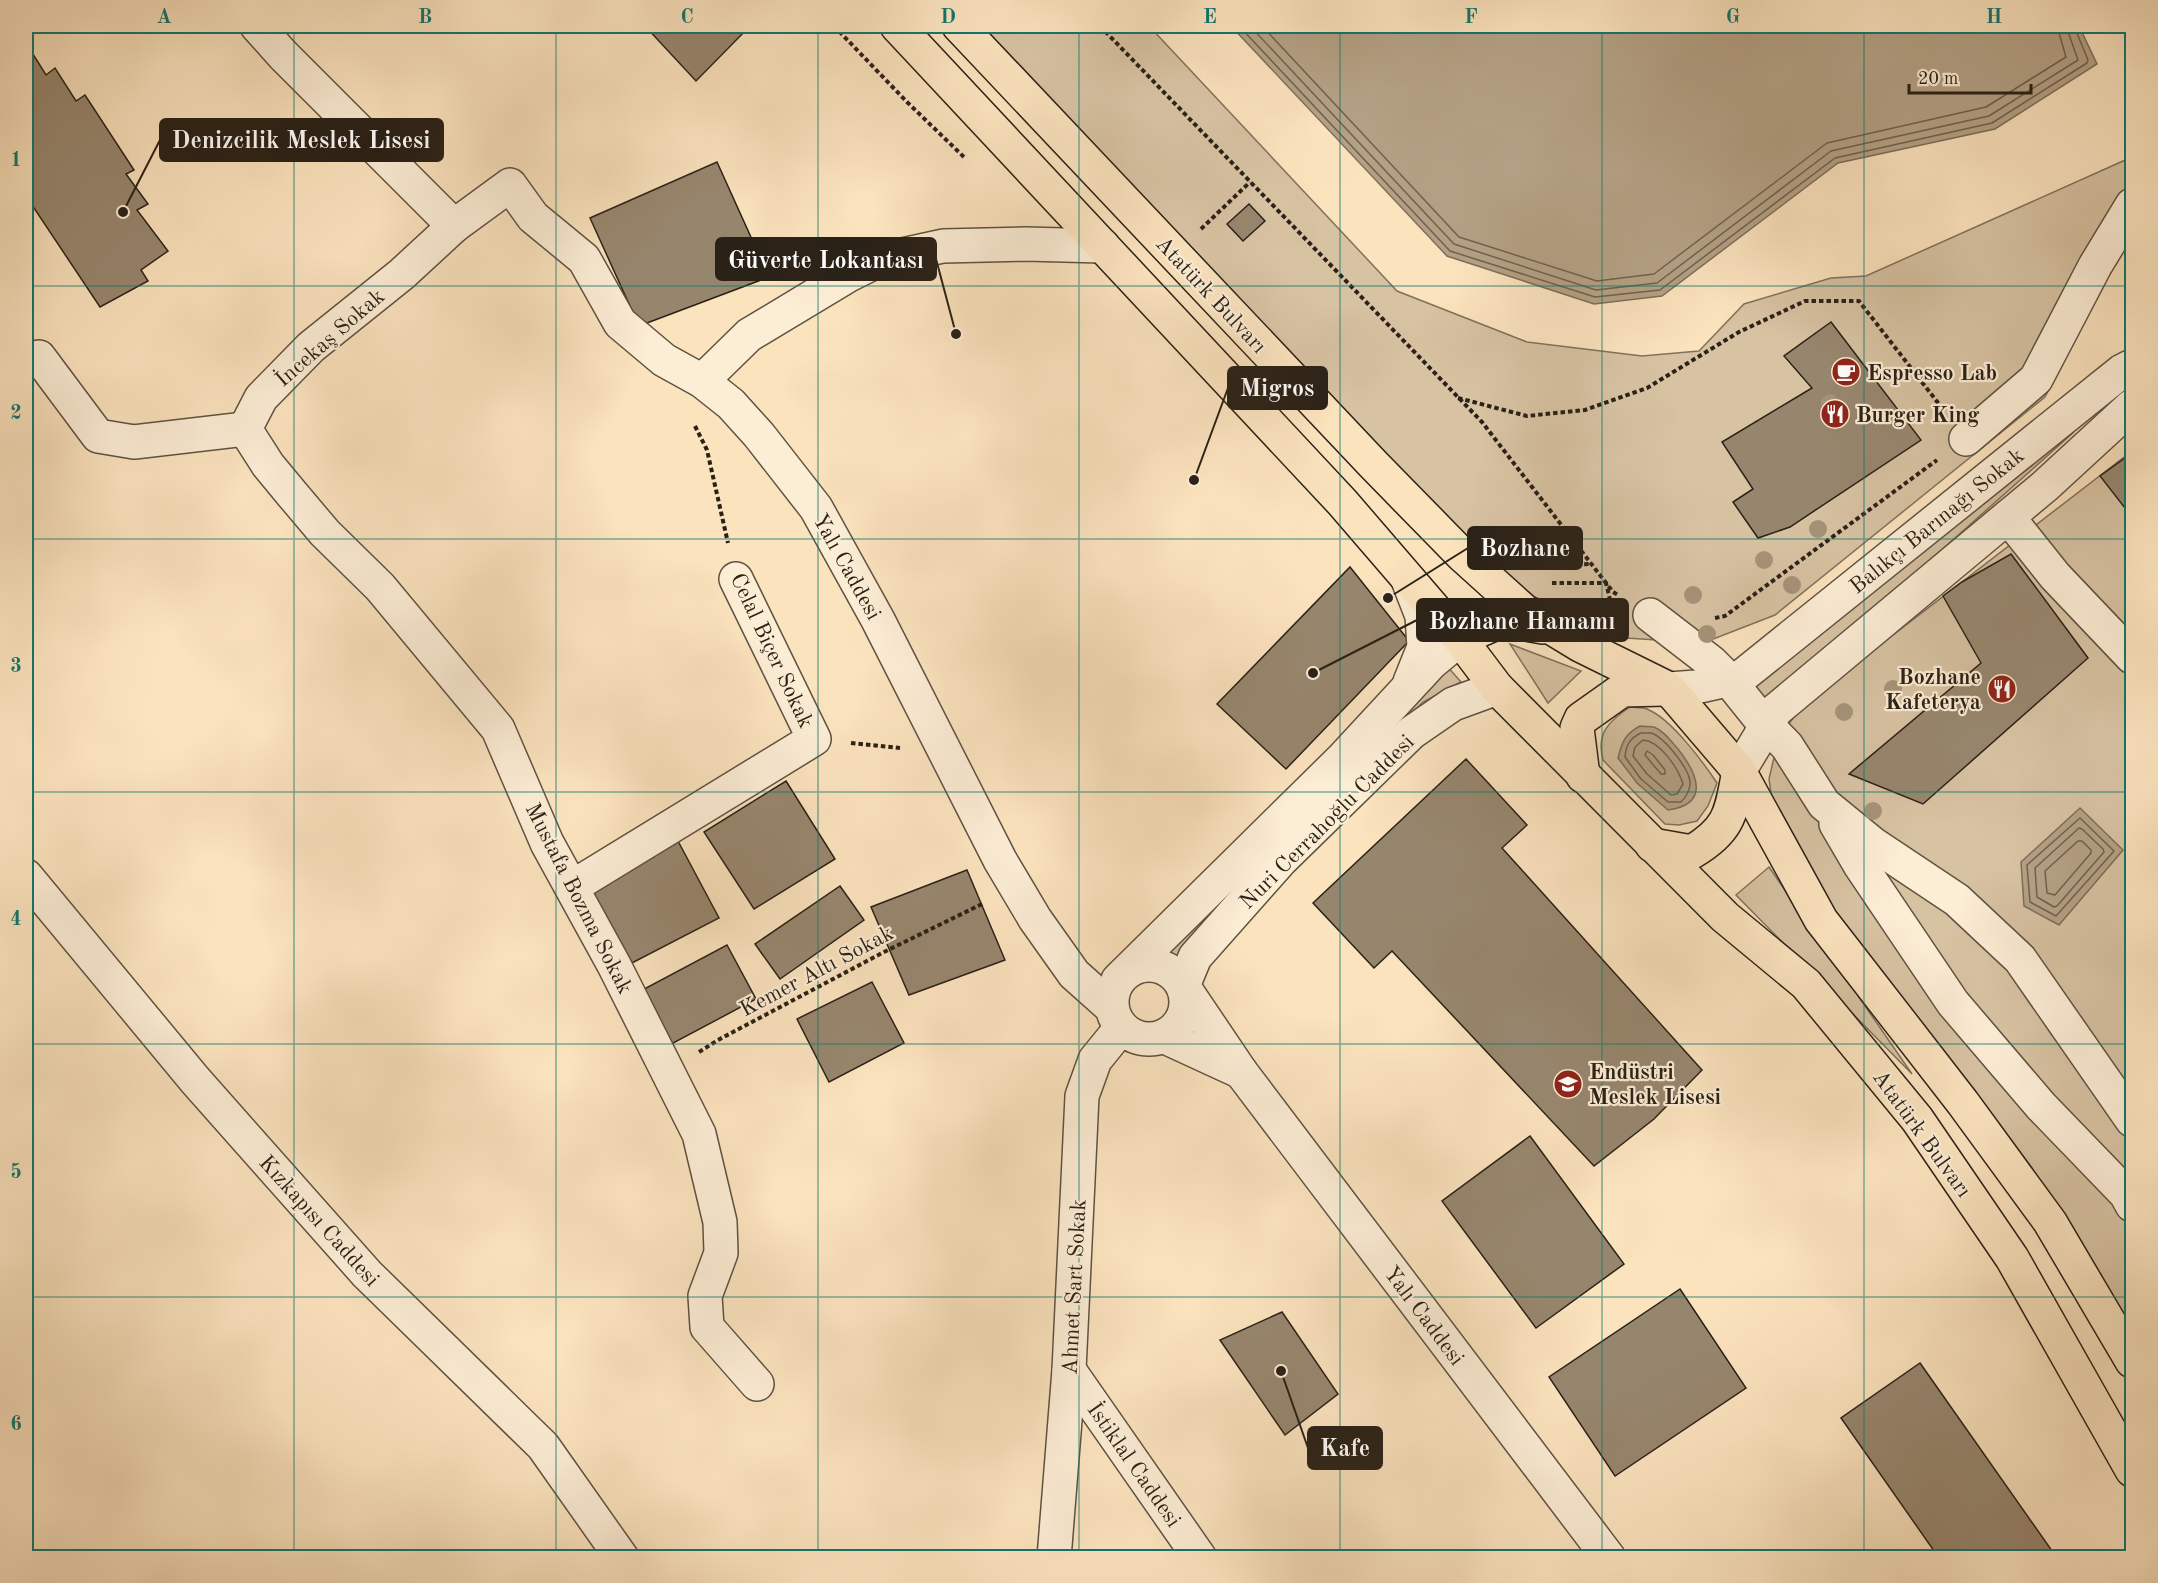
<svg xmlns="http://www.w3.org/2000/svg" width="2158" height="1583" font-family="'Old Standard TT',serif">
	<rect width="100%" height="100%" fill="#fbe3be"/>
	<filter id="stains"><feTurbulence type="fractalNoise" baseFrequency=".00333" numOctaves="4"/><feColorMatrix values="0 0 0 0 .2 0 0 0 0 .09 0 0 0 0 .02 0 0 0 .5 -.17"/></filter>
	<radialGradient id="worn" r=".72"><stop offset=".6" stop-color="#630" stop-opacity="0"/><stop offset="1" stop-color="#630" stop-opacity=".3"/></radialGradient>
	<g fill="#d7c2a2" stroke="#80725c" stroke-width="1.5">
		<polygon points="965,26 1149,26 1397,291 1527,342 1642,356 1699,351 1744,304 1831,278 1866,276 2132,157 2132,229 2045,397 1775,615 1703,643 1626,638 1535,597 1444,525"/>
		<polygon points="2074,432 1761,711 1744,692"/>
		<polygon points="2132,451 2132,1374 1776,828 1769,779 1779,736 1806,702"/>
		<polygon points="1510,644 1581,671 1548,703"/>
		<polygon points="1446,665 1461,682 1423,702 1247,878 1180,963 1164,951"/>
		<path d="M1630,707C1636,708 1644,707 1649,710C1672,720 1703,762 1717,783L1708,806L1697,821L1679,825L1665,824L1603,760C1596,733 1609,721 1630,707Z"/>
		<polygon points="1769,867 1912,1074 1736,895"/>
	</g>
	<g fill="#b4a185" stroke="#7d6e59" stroke-width="1.5">
		<polygon points="1231,26 2079,26 2097,64 1995,129 1838,163 1662,296 1594,304 1447,256"/>
		<path d="M1640,726C1644,727 1650,726 1654,727C1664,731 1671,741 1678,749C1697,773 1711,804 1668,810L1637,783L1618,758C1622,742 1625,734 1640,726Z"/>
		<polygon points="2080,808 2123,850 2059,925 2024,906 2021,862"/>
	</g>
	<g fill="none" stroke-linecap="round" stroke-linejoin="round">
		<g stroke="#6f614e" stroke-width="1.5">
			<polyline points="1239,26 1450,251 1595,297 1660,290 1835,158 1992,123 2087,63 2088,60 2074,26"/>
			<polyline points="1250,26 1454,244 1596,290 1657,283 1831,151 1989,116 2078,60 2066,26"/>
			<polyline points="1262,26 1459,237 1597,281 1654,274 1827,143 1986,107 2066,57 2057,26"/>
			<path d="M1641,733C1642,733 1650,733 1651,733C1664,737 1692,771 1690,785C1689,792 1686,797 1681,802H1668L1641,779L1625,757C1626,745 1630,738 1641,733Z"/>
			<path d="M1643,740C1660,741 1678,768 1683,784L1677,794L1671,795L1647,774L1633,756L1635,747Z"/>
			<polygon points="1647,751 1653,755 1665,770 1665,774 1661,774 1645,755"/>
			<polygon points="2080,818 2114,851 2056,916 2030,902 2027,865"/>
			<polygon points="2079,828 2082,829 2103,849 2104,852 2057,906 2054,907 2037,897 2035,868"/>
			<polygon points="2078,841 2082,841 2091,850 2091,853 2055,895 2047,893 2045,871"/>
		</g>
	</g>
	<g fill="#97866e" stroke="#2a2117" stroke-width="1.5">
		<polygon points="645,26 750,26 696,81"/>
		<polygon points="26,43 46,75 55,68 76,101 85,95 134,170 126,174 148,204 137,210 168,251 141,270 148,281 100,307 26,196"/>
		<polygon points="717,162 769,277 639,326 590,218"/>
		<polygon points="1249,204 1265,221 1243,241 1227,224"/>
		<polygon points="1831,322 1921,440 1790,527 1758,538 1733,502 1753,489 1722,442 1812,388 1784,356"/>
		<polygon points="2132,453 2132,517 2100,476"/>
		<polygon points="2011,554 2088,658 1923,804 1849,774 1981,663 1943,596 1962,582"/>
		<polygon points="1350,567 1409,641 1286,769 1217,704"/>
		<polygon points="1466,759 1527,825 1502,848 1702,1070 1654,1119 1594,1166 1392,951 1374,968 1313,903"/>
		<polygon points="786,781 835,859 754,909 704,832"/>
		<polygon points="678,841 719,918 630,964 590,886"/>
		<polygon points="967,870 1005,960 909,995 871,907"/>
		<polygon points="840,886 864,920 780,979 755,944"/>
		<polygon points="727,945 756,999 660,1050 631,996"/>
		<polygon points="872,982 904,1043 829,1082 797,1019"/>
		<polygon points="1530,1136 1624,1264 1536,1328 1442,1201"/>
		<polygon points="1680,1289 1746,1388 1615,1476 1549,1377"/>
		<polygon points="1282,1312 1338,1394 1285,1435 1220,1340"/>
		<polygon points="1920,1363 2057,1558 1939,1558 1841,1418"/>
	</g>
	<g fill="none" stroke-linecap="round" stroke-linejoin="round">
		<g stroke="#5e5241" stroke-width="36">
			<g id="minor">
				<polyline points="257,26 283,55 454,226"/>
				<polyline points="39,357 98,436 134,442 245,429"/>
				<polyline points="702,381 749,335 847,276 879,260 943,246 1025,244 1103,246"/>
				<polyline points="1966,439 2036,379 2095,266 2132,205"/>
				<polyline points="2008,517 2055,576 2132,657"/>
				<polyline points="1408,580 1422,616 1424,647 1410,682"/>
				<polyline points="1650,615 1711,662 1729,680 1758,716 1787,746 1824,804 1873,844 1957,900 2020,959 2132,1120"/>
				<polyline points="1497,688 1453,704 1411,733 1281,860 1195,957 1183,986 1241,1072 1609,1558"/>
				<polyline points="1669,689 1696,687 1741,677 2122,371 2132,366"/>
				<polyline points="1739,771 1776,710 2045,486 2132,406"/>
				<polyline points="1836,824 1860,865 1953,1003 2041,1106 2126,1194 2132,1205"/>
				<polyline points="26,876 195,1080 367,1274 543,1446 622,1558"/>
				<polyline points="572,887 814,739 736,579"/>
				<circle cx="1149" cy="1002" r="37"/>
				<polyline points="1118,980 1343,758 1431,663 1460,639"/>
				<polyline points="1165,1037 1241,1072"/>
				<polyline points="1069,1370 1200,1558"/>
				<polyline points="757,1384 707,1327 705,1296 721,1253 720,1222 699,1134 614,965 547,843 498,729 380,587 325,533 292,494 268,465 245,429 261,398 311,347 402,274 454,226 510,185 533,217 584,259 620,323 664,360 702,381 731,404 759,435 816,508 878,620 1000,860 1035,919 1074,974 1111,1007"/>
				<polyline points="1054,1558 1069,1370 1082,1096 1095,1060 1121,1028"/>
			</g>
		</g>
		<g stroke="#2a2117" stroke-width="36">
			<g id="major">
				<polyline points="897,26 1342,502 1460,639 1497,688 1725,917 1806,984 1917,1119 2012,1258 2132,1470"/>
				<polyline points="959,26 1373,464 1462,555 1524,611 1580,645 1669,689 1739,771 1821,920 1963,1103 2050,1222 2132,1361"/>
				<polyline points="1460,639 1503,620 1543,627"/>
				<polyline points="1583,776 1577,728 1581,719 1622,690 1665,689"/>
				<path d="M1652,845L1692,852C1731,829 1731,812 1739,771"/>
			</g>
		</g>
		<g stroke="#2a2117" stroke-width="4" stroke-dasharray="4.5 3" stroke-linecap="butt">
			<polyline points="834,26 907,102 966,159"/>
			<polyline points="1100,26 1482,422 1613,592 1618,595"/>
			<polyline points="1201,229 1250,182"/>
			<polyline points="1458,398 1527,416 1585,410 1647,388 1739,332 1805,301 1859,301 1942,408"/>
			<polyline points="695,426 707,450 728,543"/>
			<polyline points="1525,558 1553,565 1591,564"/>
			<polyline points="1552,583 1606,583 1612,608"/>
			<polyline points="1715,618 1725,616 1937,460"/>
			<polyline points="851,743 900,748"/>
			<polyline points="699,1052 718,1040 884,952 982,904"/>
		</g>
		<use href="#minor" stroke="#fcedd5" stroke-width="33"/>
		<use href="#major" stroke="#fbe3be" stroke-width="33"/>
	</g>
	<g fill="#a59379">
		<circle cx="1830" cy="403" r="9"/>
		<circle cx="1818" cy="529" r="9"/>
		<circle cx="1764" cy="560" r="9"/>
		<circle cx="1792" cy="585" r="9"/>
		<circle cx="1693" cy="595" r="9"/>
		<circle cx="1707" cy="634" r="9"/>
		<circle cx="1893" cy="689" r="9"/>
		<circle cx="1844" cy="712" r="9"/>
		<circle cx="1873" cy="811" r="9"/>
	</g>
	<path fill="none" stroke="#0f766e" stroke-width="1.5" stroke-opacity="0.55" d="M294,26V1558M556,26V1558M818,26V1558M1079,26V1558M1340,26V1558M1602,26V1558M1864,26V1558M26,286H2132M26,539H2132M26,792H2132M26,1044H2132M26,1297H2132"/>
	<defs>
		<g id="cafe-disc" transform="scale(1.5)"><circle r="9.5" fill="#8f2418" stroke="#fcedd5"/><path d="M-5.5-4.5H6V0H3Q3 3.5 0 3.5H-2.5Q-5.5 3.5-5.5 0ZM3-3.2v2h1.7v-2ZM-6 4.5H4V6H-6Z" fill="#fff"/></g>
		<g id="restaurant-disc" transform="scale(1.5)"><circle r="9.5" fill="#8f2418" stroke="#fcedd5"/><path d="M-5-6h1v4h1v-4h1v4h1v-4h1v5L-1.5 .5V6h-2V.5L-5-1ZM5-6V6H3V1.5H1.5Q1.5-4 5-6Z" fill="#fff"/></g>
		<g id="school-disc" transform="scale(1.5)"><circle r="9.5" fill="#8f2418" stroke="#fcedd5"/><path d="M0-5L7-2L0 1L-7-2ZM-4 1L0 2.5L4 1V4Q0 6-4 4Z" fill="#fff"/></g>
	</defs>
	<g fill-rule="evenodd">
		<use href="#cafe-disc" x="1846" y="372"/>
		<use href="#restaurant-disc" x="1835" y="414"/>
		<use href="#restaurant-disc" x="2002" y="689"/>
		<use href="#school-disc" x="1568" y="1084"/>
	</g>
	<g text-anchor="middle" stroke-width="4.5" stroke-linejoin="round" paint-order="stroke">
		<g font-size="22" fill="#2a2117" stroke="#fcedd5">
			<text transform="translate(1212 294) rotate(47)" y="8">Atatürk Bulvarı</text>
			<text transform="translate(329 337) rotate(-41)" y="8">İncekaş Sokak</text>
			<text transform="translate(1936 520) rotate(-39)" y="8">Balıkçı Barınağı Sokak</text>
			<text transform="translate(848 566) rotate(61)" y="8">Yalı Caddesi</text>
			<text transform="translate(773 650) rotate(65)" y="8">Celal Biçer Sokak</text>
			<text transform="translate(1326 821) rotate(-45)" y="8">Nuri Cerrahoğlu Caddesi</text>
			<text transform="translate(580 898) rotate(63)" y="8">Mustafa Bozma Sokak</text>
			<text transform="translate(816 970) rotate(-28)" y="8">Kemer Altı Sokak</text>
			<text transform="translate(1923 1133) rotate(54)" y="8">Atatürk Bulvarı</text>
			<text transform="translate(320 1220) rotate(48)" y="8">Kızkapısı Caddesi</text>
			<text transform="translate(1073 1287) rotate(-87)" y="8">Ahmet Sart Sokak</text>
			<text transform="translate(1425 1315) rotate(53)" y="8">Yalı Caddesi</text>
			<text transform="translate(1135 1464) rotate(55)" y="8">İstiklal Caddesi</text>
		</g>
		<g font-size="22" font-weight="bold" fill="#2a2117" stroke="#fcedd5" text-anchor="start">
			<text x="1867" y="380">Espresso Lab</text>
			<text x="1856" y="422">Burger King</text>
			<text x="1981" y="684" text-anchor="end">Bozhane<tspan x="1981" dy="25">Kafeterya</tspan></text>
			<text x="1589" y="1079">Endüstri<tspan x="1589" dy="25">Meslek Lisesi</tspan></text>
		</g>
	</g>
	<path fill="none" stroke="#2a2117" stroke-width="2" d="M123 212L160 140M956 334L936 259M1194 480L1228 388M1388 598L1468 548M1313 673L1417 620M1281 1371L1308 1448"/>
	<g fill="#2a2117" stroke="#fcedd5" stroke-width="2">
		<circle cx="123" cy="212" r="6"/>
		<circle cx="956" cy="334" r="6"/>
		<circle cx="1194" cy="480" r="6"/>
		<circle cx="1388" cy="598" r="6"/>
		<circle cx="1313" cy="673" r="6"/>
		<circle cx="1281" cy="1371" r="6"/>
	</g>
	<g fill="#2a2117" stroke="#2a2117" stroke-width="2">
		<rect x="160" y="119" width="283" height="42" rx="6"/>
		<rect x="716" y="238" width="220" height="42" rx="6"/>
		<rect x="1228" y="367" width="99" height="42" rx="6"/>
		<rect x="1468" y="527" width="114" height="42" rx="6"/>
		<rect x="1417" y="599" width="211" height="42" rx="6"/>
		<rect x="1308" y="1427" width="74" height="42" rx="6"/>
	</g>
	<g font-size="24" text-anchor="middle" font-weight="bold" fill="#fff">
		<text x="301" y="148">Denizcilik Meslek Lisesi</text>
		<text x="826" y="268">Güverte Lokantası</text>
		<text x="1277" y="396">Migros</text>
		<text x="1525" y="556">Bozhane</text>
		<text x="1522" y="629">Bozhane Hamamı</text>
		<text x="1345" y="1456">Kafe</text>
	</g>
	<rect width="2158" height="1583" fill="none" stroke="#fbe3be" stroke-width="66"/>
	<path d="M1909 84v9h122v-9" fill="none" stroke="#2a2117" stroke-width="3"/>
	<text x="1918" y="84" font-size="18" fill="#2a2117" stroke="#fcedd5" stroke-width="4.5" paint-order="stroke">20 m</text>
	<rect x="33" y="33" width="2092" height="1517" fill="none" stroke="#0f766e" stroke-width="2"/>
	<g font-size="20" text-anchor="middle" font-weight="bold" fill="#0f766e">
		<text x="164" y="23">A</text>
		<text x="425" y="23">B</text>
		<text x="687" y="23">C</text>
		<text x="948" y="23">D</text>
		<text x="1210" y="23">E</text>
		<text x="1471" y="23">F</text>
		<text x="1733" y="23">G</text>
		<text x="1994" y="23">H</text>
		<text x="16" y="166">1</text>
		<text x="16" y="419">2</text>
		<text x="16" y="672">3</text>
		<text x="16" y="925">4</text>
		<text x="16" y="1178">5</text>
		<text x="16" y="1430">6</text>
	</g>
	<rect width="100%" height="100%" filter="url(#stains)"/>
	<rect width="100%" height="100%" fill="url(#worn)"/>
</svg>
